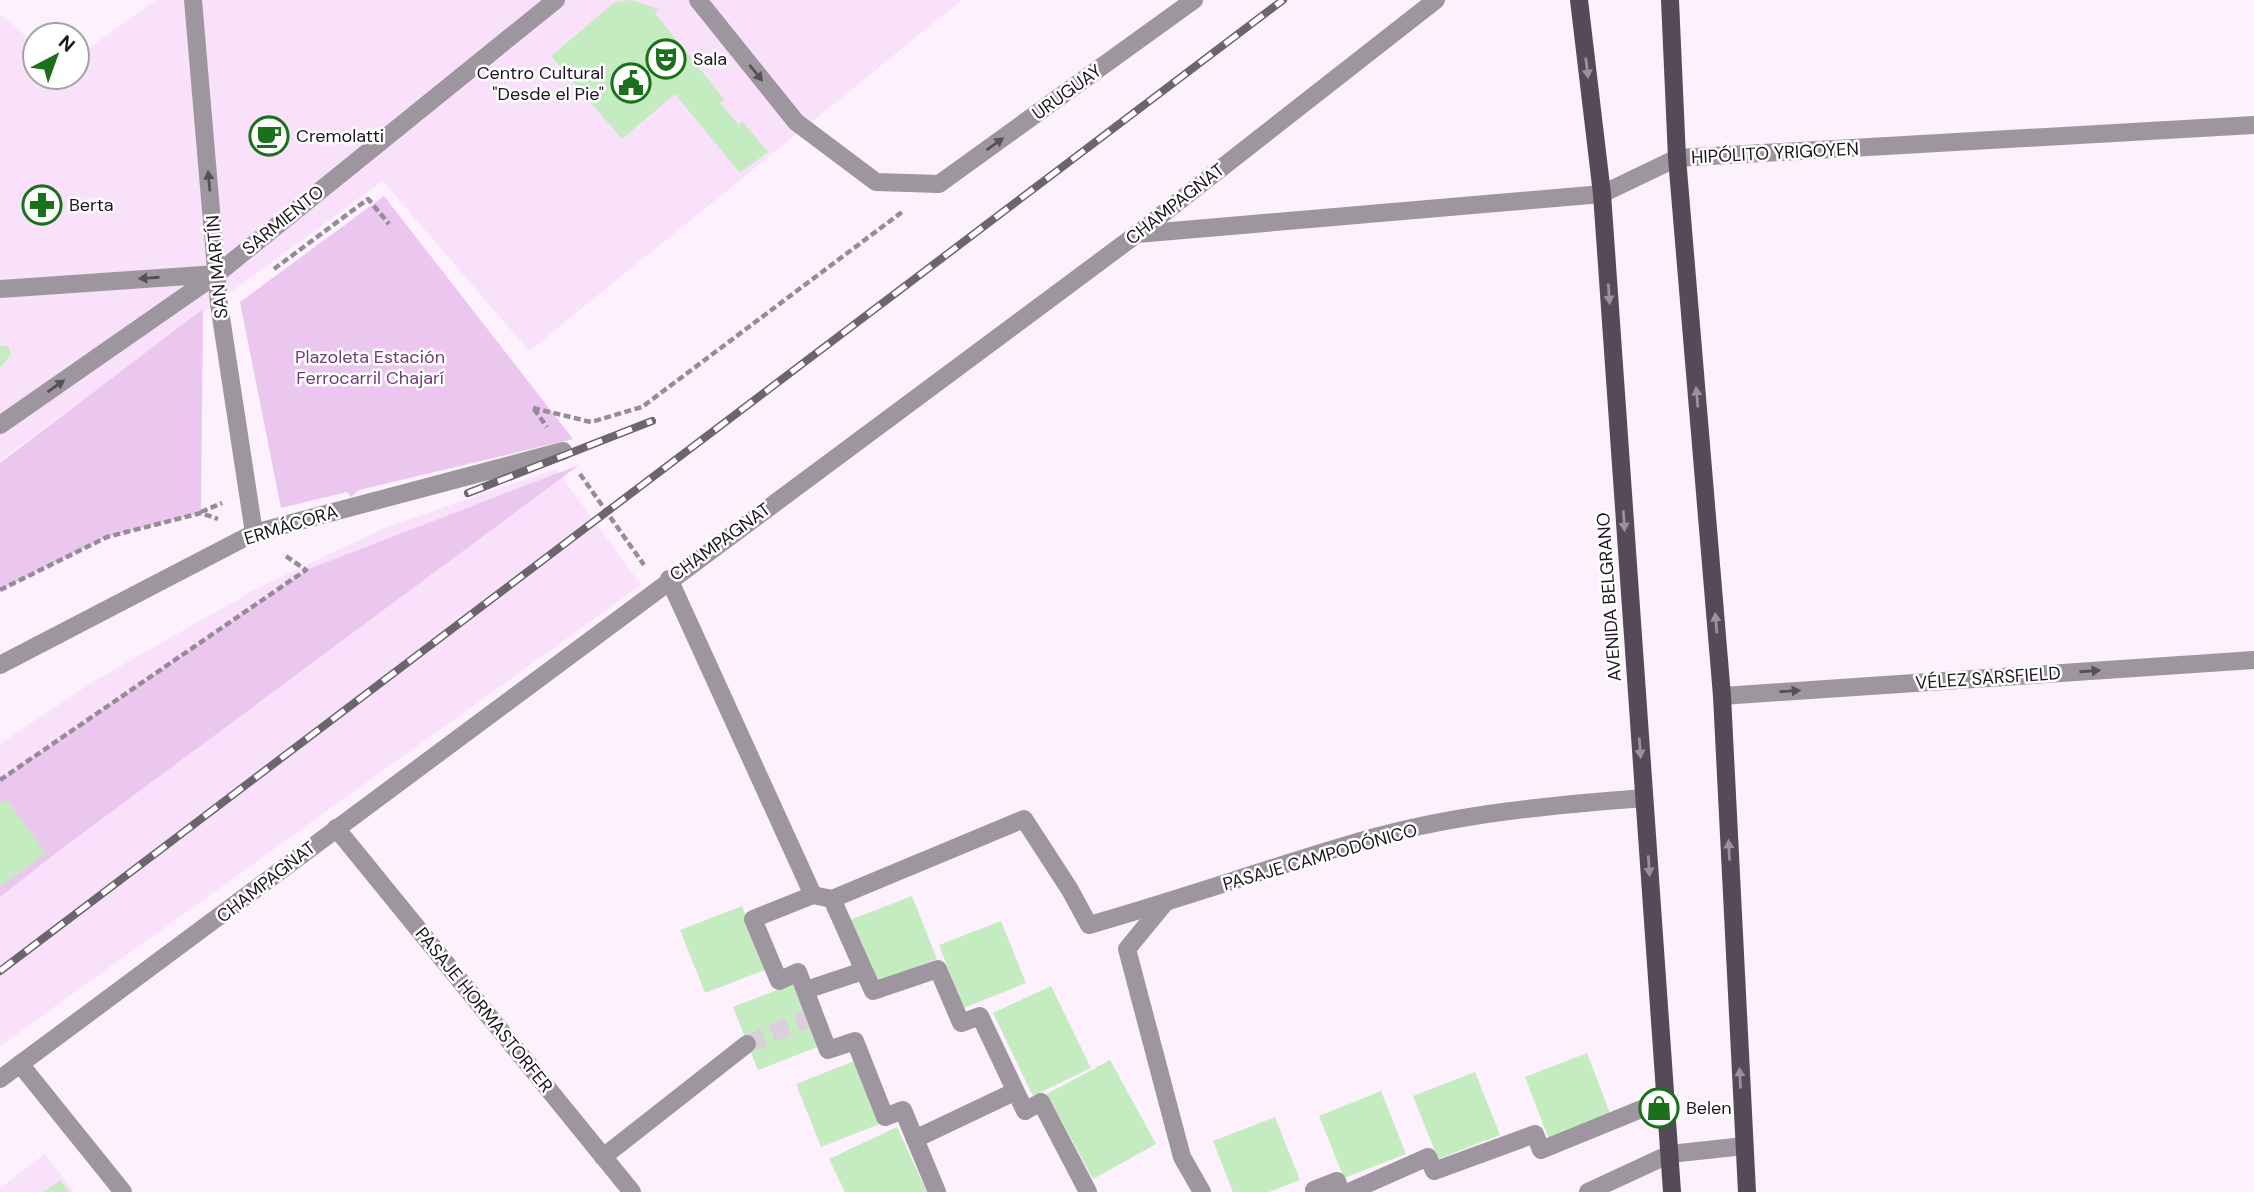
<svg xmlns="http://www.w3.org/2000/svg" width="2254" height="1192" font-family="'DM Sans',sans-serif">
	<rect width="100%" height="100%" fill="#fcf1fd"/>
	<g fill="#f9e1fb">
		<polygon points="156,0 962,0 529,351 383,181 0,460 0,14 35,44 35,77 77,77 77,57"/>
		<polygon points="556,469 641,585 0,1046 0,744 94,681 260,587 389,526"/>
		<polygon points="45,1154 74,1192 0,1192 0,1188"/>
	</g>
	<g fill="#ebc7ef">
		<polygon points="384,196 573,439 359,490 351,497 347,492 281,508 240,302"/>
		<polygon points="203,309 201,513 107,537 0,590 0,463"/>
		<polygon points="579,465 56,853 0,897 0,780 306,570"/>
	</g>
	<g fill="#c5ebc1">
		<polygon points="631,0 659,9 655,13 724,99 720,103 739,125 742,121 768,152 740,173 675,94 622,139 551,56 615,2"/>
		<polygon points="0,346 8,346 11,354 0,368"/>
		<polygon points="6,799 46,853 0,887 0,804"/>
		<polygon points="912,896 937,959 875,983 850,920"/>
		<polygon points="742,906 767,969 705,993 680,930"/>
		<polygon points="1001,921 1026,983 964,1008 939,945"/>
		<polygon points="795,983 820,1046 758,1070 733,1007"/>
		<polygon points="1051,986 1091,1068 1033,1096 993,1013"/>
		<polygon points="1587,1053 1611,1116 1549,1140 1525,1077"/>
		<polygon points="857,1060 882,1123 821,1147 796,1084"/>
		<polygon points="1110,1060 1156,1144 1093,1179 1047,1094"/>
		<polygon points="1475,1072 1500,1135 1438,1159 1413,1096"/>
		<polygon points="1381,1091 1406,1154 1344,1178 1319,1116"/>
		<polygon points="1275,1117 1300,1180 1269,1192 1233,1192 1213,1141"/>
		<polygon points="897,1127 927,1192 845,1192 829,1159"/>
		<polygon points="60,1180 69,1192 43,1192"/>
	</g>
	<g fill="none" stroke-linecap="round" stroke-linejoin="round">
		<polyline stroke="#dad0db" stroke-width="18" stroke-dasharray="18 9" stroke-linecap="butt" points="747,1044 809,1018"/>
		<g stroke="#958c96" stroke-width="4.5" stroke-dasharray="7 3.5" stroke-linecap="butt">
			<polyline points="274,269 368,199 389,224"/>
			<polyline points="533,408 591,422 642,407 902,212"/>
			<polyline points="534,409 547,427"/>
			<polyline points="580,474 644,565"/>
			<polyline points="201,512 222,503"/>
			<polyline points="0,590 107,537 201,513 218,519"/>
			<polyline points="0,780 306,570 283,554"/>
		</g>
		<g stroke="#9e969e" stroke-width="18">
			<polyline points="193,0 219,304 254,533"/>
			<polyline points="698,0 796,122 876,182 939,184 1194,0"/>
			<polyline points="1137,234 1602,194 1677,158 2254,125"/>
			<polyline points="0,289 217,274"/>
			<polyline points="0,425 217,274 556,0"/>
			<path d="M669,579L813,895L832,899L1024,819L1070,890L1089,925C1185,898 1279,864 1375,837C1463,813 1554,805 1644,798"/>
			<polyline points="0,665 254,533 563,451"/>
			<polyline points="1722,696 2254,660"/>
			<polyline points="336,828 632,1192"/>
			<polyline points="813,895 753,919 779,981 798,972 828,1050 855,1041 885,1117 903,1110 937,1192"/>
			<polyline points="832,899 873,991 938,969 961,1023 980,1016 1025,1111 1041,1102 1088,1192"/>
			<polyline points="1164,904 1127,949 1182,1157 1202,1192"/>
			<polyline points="806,990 863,971"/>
			<polyline points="20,1064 123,1192"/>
			<polyline points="0,1079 1137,234 1436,0"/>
			<polyline points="915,1139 1014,1092"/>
			<polyline points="603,1157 747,1044"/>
			<polyline points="1314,1190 1337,1181 1341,1192"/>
			<polyline points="1349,1192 1428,1157 1434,1171 1535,1134 1541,1150 1666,1099"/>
			<polyline points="1588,1192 1670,1154 1744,1146"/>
		</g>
		<g stroke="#574a58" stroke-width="18">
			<polyline points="1579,0 1602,194 1672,1192"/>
			<polyline points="1670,0 1677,158 1722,696 1747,1192"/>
		</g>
		<g stroke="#6d656e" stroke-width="8">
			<g id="rail">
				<polyline points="468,493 652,421"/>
				<polyline points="0,971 1283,0"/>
			</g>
		</g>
		<use href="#rail" stroke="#fff" stroke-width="5" stroke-dasharray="16" stroke-linecap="butt"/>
	</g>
	<defs><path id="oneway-solid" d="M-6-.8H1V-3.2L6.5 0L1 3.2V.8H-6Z" transform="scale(1.75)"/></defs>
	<g fill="#9a929b">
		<use href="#oneway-solid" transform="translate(1587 68) rotate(83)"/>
		<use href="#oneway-solid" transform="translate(1609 294) rotate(86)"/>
		<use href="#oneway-solid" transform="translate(1697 397) rotate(-95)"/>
		<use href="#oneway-solid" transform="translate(1624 521) rotate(86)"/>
		<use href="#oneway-solid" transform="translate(1716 623) rotate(-95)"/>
		<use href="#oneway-solid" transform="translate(1640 748) rotate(86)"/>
		<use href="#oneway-solid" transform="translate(1729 850) rotate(-93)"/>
		<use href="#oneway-solid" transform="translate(1649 866) rotate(86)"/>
		<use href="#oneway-solid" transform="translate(1740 1078) rotate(-93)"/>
	</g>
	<g fill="#565057">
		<use href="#oneway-solid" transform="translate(756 73) rotate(51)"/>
		<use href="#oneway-solid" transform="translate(995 144) rotate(-36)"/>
		<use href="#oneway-solid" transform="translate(209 181) rotate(-95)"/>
		<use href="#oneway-solid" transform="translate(149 278) rotate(176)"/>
		<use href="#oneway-solid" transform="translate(56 386) rotate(-35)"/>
		<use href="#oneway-solid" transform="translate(2090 671) rotate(-4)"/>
		<use href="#oneway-solid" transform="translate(1790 691) rotate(-4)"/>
	</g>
	<defs>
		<g id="theatre-ring" transform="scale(2.0125)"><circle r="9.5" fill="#fff" stroke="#1b711b" stroke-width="1.5"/><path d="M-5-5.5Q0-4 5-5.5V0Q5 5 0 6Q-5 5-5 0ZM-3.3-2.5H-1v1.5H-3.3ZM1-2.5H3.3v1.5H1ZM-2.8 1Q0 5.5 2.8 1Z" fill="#1b711b"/></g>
		<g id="civic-ring" transform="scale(2.0125)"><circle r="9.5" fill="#fff" stroke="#1b711b" stroke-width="1.5"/><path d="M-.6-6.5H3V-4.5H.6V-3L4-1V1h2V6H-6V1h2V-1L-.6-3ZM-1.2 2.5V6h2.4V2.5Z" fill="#1b711b"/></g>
		<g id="cafe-ring" transform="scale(2.0125)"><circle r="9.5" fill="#fff" stroke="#1b711b" stroke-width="1.5"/><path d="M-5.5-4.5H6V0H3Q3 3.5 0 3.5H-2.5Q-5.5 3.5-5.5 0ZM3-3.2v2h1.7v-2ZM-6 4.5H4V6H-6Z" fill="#1b711b"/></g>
		<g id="pharmacy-ring" transform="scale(2.0125)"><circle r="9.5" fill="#fff" stroke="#1b711b" stroke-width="1.5"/><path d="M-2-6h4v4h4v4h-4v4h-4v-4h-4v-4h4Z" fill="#1b711b"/></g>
		<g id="shop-ring" transform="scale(2.0125)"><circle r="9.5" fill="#fff" stroke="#1b711b" stroke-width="1.5"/><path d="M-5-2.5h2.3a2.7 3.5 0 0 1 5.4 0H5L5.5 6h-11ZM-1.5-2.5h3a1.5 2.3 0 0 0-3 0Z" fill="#1b711b"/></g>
	</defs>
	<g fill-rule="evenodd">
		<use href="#theatre-ring" x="666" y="59"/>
		<use href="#civic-ring" x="631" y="83"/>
		<use href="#cafe-ring" x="269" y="136"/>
		<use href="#pharmacy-ring" x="42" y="205"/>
		<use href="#shop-ring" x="1659" y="1108"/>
	</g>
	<g text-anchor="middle" stroke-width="5" stroke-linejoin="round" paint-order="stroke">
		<g font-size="18" fill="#1c161d" stroke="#fff" text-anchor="start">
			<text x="693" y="65">Sala</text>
			<text x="604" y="79" text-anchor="end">Centro Cultural<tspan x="604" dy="21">"Desde el Pie"</tspan></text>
			<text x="296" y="142">Cremolatti</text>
			<text x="69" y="211">Berta</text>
			<text x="1686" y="1114">Belen</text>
		</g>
		<g font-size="18" fill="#1c161d" stroke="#fff">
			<text transform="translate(1067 92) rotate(-36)" y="6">URUGUAY</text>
			<text transform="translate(1775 153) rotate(-3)" y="6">HIPÓLITO YRIGOYEN</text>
			<text transform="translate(1175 204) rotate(-38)" y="6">CHAMPAGNAT</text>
			<text transform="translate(283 220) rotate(-39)" y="6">SARMIENTO</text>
			<text transform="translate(217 267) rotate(-95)" y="6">SAN MARTÍN</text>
			<text transform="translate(291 525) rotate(-17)" y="6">ERMÁCORA</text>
			<text transform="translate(720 542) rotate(-36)" y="6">CHAMPAGNAT</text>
			<text transform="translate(1609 597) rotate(-94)" y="6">AVENIDA BELGRANO</text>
			<text transform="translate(1988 678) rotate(-4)" y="6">VÉLEZ SARSFIELD</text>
			<text transform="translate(1320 857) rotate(-16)" y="6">PASAJE CAMPODÓNICO</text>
			<text transform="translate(266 882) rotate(-38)" y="6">CHAMPAGNAT</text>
			<text transform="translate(484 1010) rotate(51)" y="6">PASAJE HORMASTORFER</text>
		</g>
		<g font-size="18" fill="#6f4075" stroke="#fff">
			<text x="370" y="363">Plazoleta Estación<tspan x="370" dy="21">Ferrocarril Chajarí</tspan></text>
		</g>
	</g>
	<g transform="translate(56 56) rotate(41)"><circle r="33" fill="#ffffff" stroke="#a4a2a5" stroke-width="2"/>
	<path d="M0-5L12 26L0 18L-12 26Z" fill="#1b711b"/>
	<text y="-10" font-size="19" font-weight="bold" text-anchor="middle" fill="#1c161d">N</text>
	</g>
</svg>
